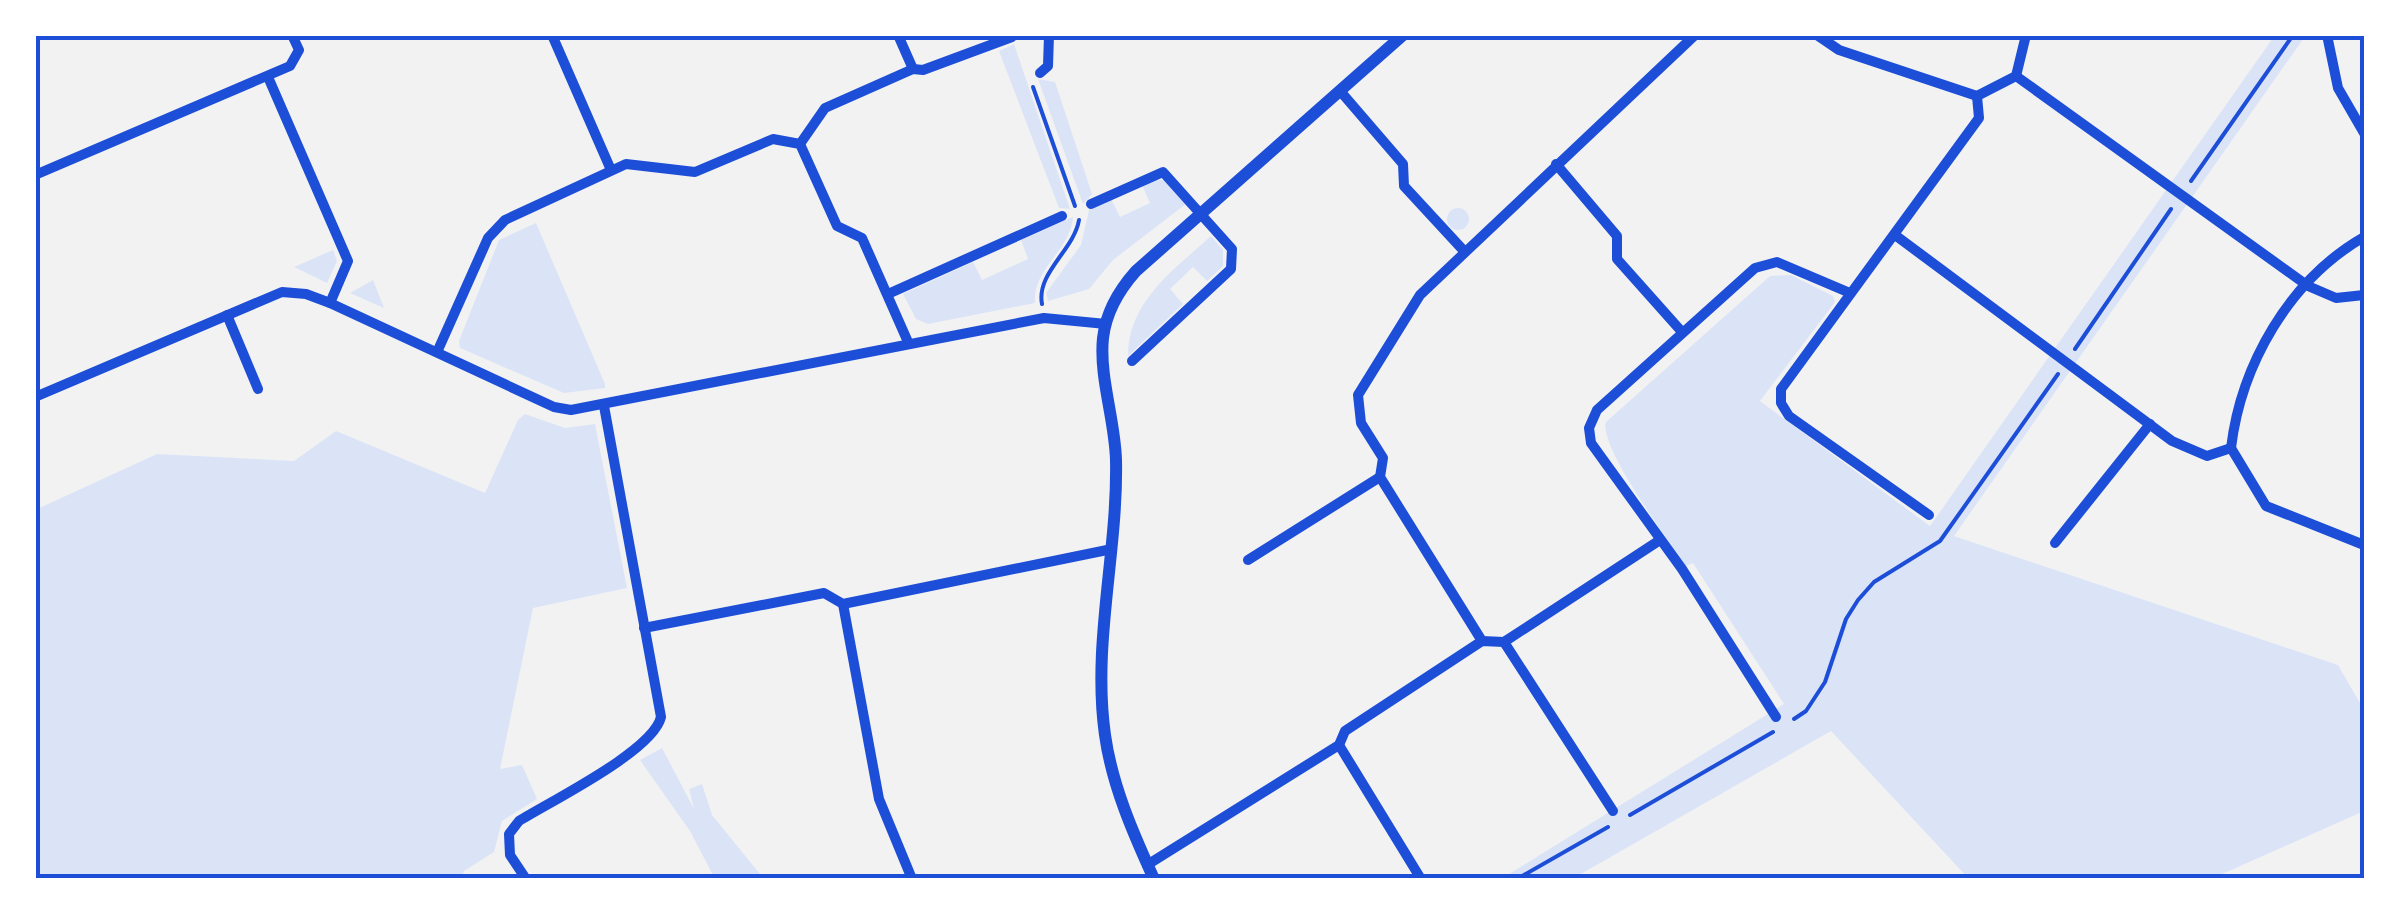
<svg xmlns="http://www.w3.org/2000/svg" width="2399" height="914" font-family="Cabin,sans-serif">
	<rect width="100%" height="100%" fill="#f2f2f2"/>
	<g fill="#dbe4f7">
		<path d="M2275,35H2306L1954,536L2338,665L2364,710V811L2211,879H1969L1831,731L1572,879H1501L1784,704L1693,563L1686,566C1670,543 1598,446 1606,422L1770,276L1791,275L1833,296L1835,302L1760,401L1930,526Z"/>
		<polygon points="1014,44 1070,209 1059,208 999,51"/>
		<polygon points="1038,79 1055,82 1092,194 1083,204"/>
		<polygon points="1154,180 1166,180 1187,203 1113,260 1089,289 1048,301 1046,293 1081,245 1089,210 1111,199 1120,217 1150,203 1142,185"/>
		<circle cx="1458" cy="219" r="11"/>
		<path d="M1073,217C1070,252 1033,267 1035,303L928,324L916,319L903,294L973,262L982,280L1028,259L1021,240Z"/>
		<polygon points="536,223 605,384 605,388 564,393 460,348 459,341 499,240"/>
		<path d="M1211,236L1223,250V266L1207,281L1193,267L1170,289L1183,304L1128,356C1128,301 1174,270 1211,236Z"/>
		<polygon points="333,250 337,261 327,283 294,267"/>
		<polygon points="373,280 384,308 350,293"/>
		<polygon points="525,414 565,428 595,424 627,588 533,608 500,769 522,765 537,799 502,821 494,852 464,871 462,879 35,879 35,510 157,454 294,461 336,431 485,493 518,420"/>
		<polygon points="662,748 694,809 689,789 702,784 712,815 764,879 715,879 690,831 640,760"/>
	</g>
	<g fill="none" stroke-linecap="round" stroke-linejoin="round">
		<g stroke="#1d4ed8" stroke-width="4">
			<polyline points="1033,87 1075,206"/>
			<polyline points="2191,181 2293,35"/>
			<path d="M1042,304C1036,273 1074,250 1079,220"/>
			<polyline points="2075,349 2171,209"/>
			<polyline points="1794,719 1806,711 1825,682 1846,619 1858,600 1874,582 1940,541 2058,374"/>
			<polyline points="1630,815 1773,732"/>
			<polyline points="1517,879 1608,827"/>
		</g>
		<g stroke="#1d4ed8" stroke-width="10">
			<polyline points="552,35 611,170"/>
			<polyline points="898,35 913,69"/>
			<polyline points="1817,35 1839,50 1977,96"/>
			<polyline points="2327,35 2338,88 2364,133"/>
			<polyline points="1040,73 1048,66 1049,35"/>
			<polyline points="2016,76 2308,286 2336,298 2364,295"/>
			<polyline points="268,77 348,261 330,303"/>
			<polyline points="1341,92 1403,164 1404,186 1464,251"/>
			<polyline points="800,144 825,108 913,69 923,70 1012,37"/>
			<polyline points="1556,164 1617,236 1617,259 1682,332"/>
			<polyline points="35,175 290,66 299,50 292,35"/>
			<polyline points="1091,204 1163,172 1232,249 1231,269 1132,361"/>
			<polyline points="1895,235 2172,441 2207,456 2231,448 2266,506 2364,545"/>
			<polyline points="888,294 1062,216"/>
			<polyline points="227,315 258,389"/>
			<polyline points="438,350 488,238 505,220 626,164 695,172 773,139 800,144 837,226 862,238 908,342"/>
			<polyline points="35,397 282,292 306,294 330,303 554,407 571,410 1044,318 1106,324"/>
			<path d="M2231,448C2241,365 2289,280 2364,237"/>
			<polyline points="1929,515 1789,416 1781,403 1781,389 1979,118 1977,96 2016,76 2026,35"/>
			<polyline points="2055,543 2150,424"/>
			<polyline points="1248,560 1380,477"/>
			<polyline points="843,604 879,799 912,879"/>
			<polyline points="644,628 824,593 843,604 1112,549"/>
			<polyline points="1482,641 1380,477 1383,458 1361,423 1358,395 1420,295 1695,35"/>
			<polyline points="1504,642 1613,811"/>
			<polyline points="1776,717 1682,569 1591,443 1589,428 1597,410 1755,268 1777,262 1850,293"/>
			<polyline points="1339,745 1421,879"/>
			<polyline points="1147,865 1339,745 1345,731 1482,641 1504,642 1660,540"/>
			<path d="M526,879L510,855L509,834L519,821C551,801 653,751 661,717L604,406"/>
		</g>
		<path stroke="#1d4ed8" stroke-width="12" d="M1154,879C1133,833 1112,785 1105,735C1092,643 1118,552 1116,460C1115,420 1099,377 1103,338C1106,312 1119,290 1136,271L1403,35"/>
	</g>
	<rect width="2399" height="914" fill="none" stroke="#ffffff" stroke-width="75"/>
	<rect x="38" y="38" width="2324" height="838" fill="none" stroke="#1d4ed8" stroke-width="4"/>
</svg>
